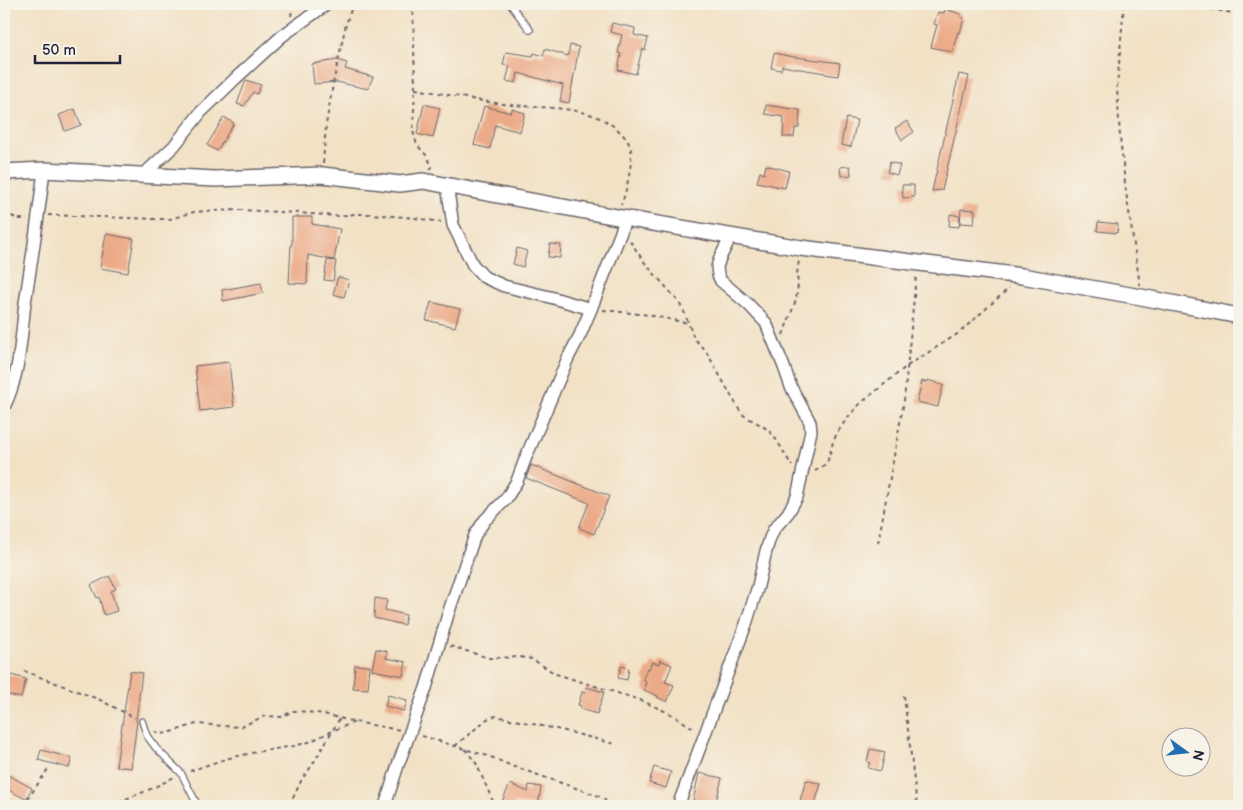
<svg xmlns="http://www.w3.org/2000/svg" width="1243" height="810" font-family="'Balsamiq Sans',sans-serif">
	<rect width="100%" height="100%" fill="#f7f3e8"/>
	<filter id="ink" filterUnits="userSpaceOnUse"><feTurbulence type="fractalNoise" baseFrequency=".02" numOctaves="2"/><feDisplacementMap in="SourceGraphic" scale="10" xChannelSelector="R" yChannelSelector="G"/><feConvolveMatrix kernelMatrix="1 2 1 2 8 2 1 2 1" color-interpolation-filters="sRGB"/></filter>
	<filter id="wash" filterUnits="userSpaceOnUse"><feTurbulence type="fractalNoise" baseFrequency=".0096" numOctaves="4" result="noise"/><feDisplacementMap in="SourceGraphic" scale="20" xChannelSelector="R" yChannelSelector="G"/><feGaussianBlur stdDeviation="1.12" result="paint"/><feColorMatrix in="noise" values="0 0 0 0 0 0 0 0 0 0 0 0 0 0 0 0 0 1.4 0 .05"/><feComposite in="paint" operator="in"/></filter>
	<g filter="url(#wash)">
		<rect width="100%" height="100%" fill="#f2e1c5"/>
		<g id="blocks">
			<g fill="#ecab88">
				<polygon points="945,9 961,14 961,17 964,18 960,33 958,32 952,52 931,47 937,25 934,24 938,12 944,13"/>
				<polygon points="612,23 635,28 634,35 648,38 645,50 642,49 636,74 618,70 621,54 618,53 622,35 610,32"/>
				<polygon points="570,45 579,47 569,103 560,101 563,85 518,73 516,83 506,81 510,66 503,65 506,52 533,56 534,53 543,56 545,49 568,56"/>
				<polygon points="774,53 788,56 840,63 838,76 825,74 825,73 782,66 781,70 771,68"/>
				<polygon points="337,60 347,63 345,69 373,77 368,89 337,82 314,84 312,64"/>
				<polygon points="959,74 969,76 942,190 932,191"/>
				<polygon points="246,80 261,85 257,94 253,92 244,106 237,104"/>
				<polygon points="424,104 440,108 433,138 417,134"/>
				<polygon points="766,105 800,110 799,128 795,128 794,137 783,137 784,117 765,114"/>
				<polygon points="484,106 511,113 512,109 525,113 520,132 495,125 490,149 474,145"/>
				<polygon points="75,109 81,125 65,131 59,115"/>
				<polygon points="224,117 234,123 217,151 207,145"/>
				<polygon points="846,118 857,120 851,147 841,145"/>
				<polygon points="907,121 914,132 902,140 895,128"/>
				<polygon points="890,162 900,165 897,175 887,172"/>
				<polygon points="766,165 789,171 785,188 757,182 760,172 764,174"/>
				<polygon points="850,166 851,175 841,176 840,167"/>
				<polygon points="902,185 914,185 914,197 903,198"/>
				<polygon points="961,209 975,210 974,224 960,223"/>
				<polygon points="950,214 960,216 959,227 949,226"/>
				<polygon points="292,217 312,217 312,224 340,229 334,260 308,255 307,284 289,283 291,244 292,244"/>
				<polygon points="1098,222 1118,224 1117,233 1097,231"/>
				<polygon points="106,234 134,239 128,273 100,268"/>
				<polygon points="550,244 561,245 560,258 548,257"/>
				<polygon points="517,248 527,251 523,267 513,264"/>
				<polygon points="327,260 336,261 333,281 324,280"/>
				<polygon points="338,277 349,280 344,297 333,294"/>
				<polygon points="261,283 263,293 223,301 222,290"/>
				<polygon points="431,302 460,309 455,327 426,320"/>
				<polygon points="229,362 234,407 200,411 195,366"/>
				<polygon points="927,380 938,383 938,384 943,385 938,407 917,402 922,381 926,382"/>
				<polygon points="531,465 609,496 594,534 579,528 589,503 526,478"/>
				<polygon points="109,576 116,589 111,591 117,611 104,615 99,597 97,598 91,585"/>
				<polygon points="375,598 387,600 385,610 406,615 404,625 374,618"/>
				<polygon points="376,649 387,651 386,658 406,662 403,676 372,670"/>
				<polygon points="660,660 672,665 665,682 674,685 667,702 657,697 658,696 644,690 646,681 643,679 647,668 649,669 652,662 659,664"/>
				<polygon points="355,665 370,666 368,689 353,688"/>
				<polygon points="621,666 629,668 627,680 618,678"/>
				<polygon points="130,671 142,673 136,721 137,722 131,768 116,766"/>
				<polygon points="8,674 26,679 21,698 4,694"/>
				<polygon points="586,687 604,692 597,714 580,709 581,706 578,705 582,692 585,693"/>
				<polygon points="388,695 407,700 404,711 385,706"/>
				<polygon points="870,749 885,752 881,771 868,768 870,763 867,762"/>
				<polygon points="41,750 72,758 69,768 38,760"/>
				<polygon points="654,767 671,772 666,788 649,783"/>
				<polygon points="699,773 722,778 715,806 692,806"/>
				<polygon points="8,775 32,788 26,799 4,788 4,785"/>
				<polygon points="806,780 821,784 814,806 800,801"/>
				<polygon points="510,784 528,792 529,785 541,787 538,806 515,803 513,806 500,806"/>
			</g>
		</g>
	</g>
	<g filter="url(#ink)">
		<use href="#blocks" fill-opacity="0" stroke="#6b656b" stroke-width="1"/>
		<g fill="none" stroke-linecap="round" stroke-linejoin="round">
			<g stroke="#6b656b" stroke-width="8">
				<g id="service">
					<polyline points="510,4 530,30"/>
					<polyline points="142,721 147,736 156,748 181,773 198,806"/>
				</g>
			</g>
			<g stroke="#6b656b" stroke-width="14">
				<g id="minor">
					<polyline points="142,176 174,146 201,112 236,78 282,36 327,4"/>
					<polyline points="447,185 453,225 473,265 484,277 504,286 550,297 591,309"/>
					<path d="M4,407C20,375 21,338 25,303C32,258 39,214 44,170"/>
					<polyline points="385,806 398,765 426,688 449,611 475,535 485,520 506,499 517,481 526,457 568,358 580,335 591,309 621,232 625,218"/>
					<polyline points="678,806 746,624 758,586 766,551 770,538 774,529 788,513 797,497 811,431 810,422 791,387 784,367 766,323 748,304 721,281 718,275 717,267 720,258 731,236"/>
				</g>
			</g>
			<g stroke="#6b656b" stroke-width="18">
				<polyline id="tertiary" points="4,172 44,170 215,179 322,175 400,184 423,181 617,217 801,248 1022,276 1141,297 1239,316"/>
			</g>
			<g stroke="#6b656b" stroke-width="2" stroke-dasharray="4 4" stroke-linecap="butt">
				<polyline points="413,4 415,89 413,131 417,145 427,156 432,167 430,170"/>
				<polyline points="1124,4 1117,88 1120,137 1126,192 1140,285"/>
				<polyline points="1179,4 1239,14"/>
				<polyline points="291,16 293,4"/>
				<path d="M415,89C448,94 481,102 513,105C548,109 587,105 616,128C622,133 629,141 631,149C633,161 626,194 621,205"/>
				<polyline points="323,163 326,125 333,84 346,24 353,4"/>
				<polyline points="4,213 19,219 27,219"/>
				<polyline points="48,215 154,219 170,219 194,212 208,211 241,210 298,213 338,216 355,214 371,214 415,218 441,222"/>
				<path d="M630,241L645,263L678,301L683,309L694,338L707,353L741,413C749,420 760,423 768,430C777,438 785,455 792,466"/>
				<polyline points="603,310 649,315 688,323"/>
				<polyline points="783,335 796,300 798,285 797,274 799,260"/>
				<polyline points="815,471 826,464 828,460 833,442 837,433 848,417 861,403 907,366 959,333 1009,288"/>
				<polyline points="878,543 904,401 916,276"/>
				<polyline points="450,646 489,658 520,657 532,659 556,674 640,700 669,713 695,729"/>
				<polyline points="24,671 98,699 135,718"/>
				<polyline points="904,696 917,806"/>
				<polyline points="155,731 160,734 168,733 196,724 240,727 265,716 281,717 293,711 299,711 324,714 355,722 400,730"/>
				<polyline points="422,736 491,757 512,766 596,795 603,798 610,806"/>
				<polyline points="455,746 487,719 496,716 561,730 615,744"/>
				<polyline points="465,749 476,763 495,806"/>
				<polyline points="190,771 225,759 256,752 294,746 309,742 332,731 355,722"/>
				<polyline points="23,806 48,769"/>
				<path d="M103,806C128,799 151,790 174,777"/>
				<polyline points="291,806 293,798 302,779 311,767 340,718"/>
			</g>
			<use href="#service" stroke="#fff" stroke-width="5.5"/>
			<use href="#minor" stroke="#fff" stroke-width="11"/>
			<use href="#tertiary" stroke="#fff" stroke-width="15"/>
		</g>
	</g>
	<rect width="1243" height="810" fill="none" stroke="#f7f3e8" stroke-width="20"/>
	<g transform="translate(1186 752) rotate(105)"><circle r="24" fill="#f7f3e8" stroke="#a29fa3"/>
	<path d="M0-4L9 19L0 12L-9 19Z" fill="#1f6fb2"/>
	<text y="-8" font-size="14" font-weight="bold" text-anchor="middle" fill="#22223b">N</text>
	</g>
	<path d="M35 55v8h85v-8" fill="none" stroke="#22223b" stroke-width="2.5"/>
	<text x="42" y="55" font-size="15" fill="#22223b" stroke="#f7f3e8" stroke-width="4" paint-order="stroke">50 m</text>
</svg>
